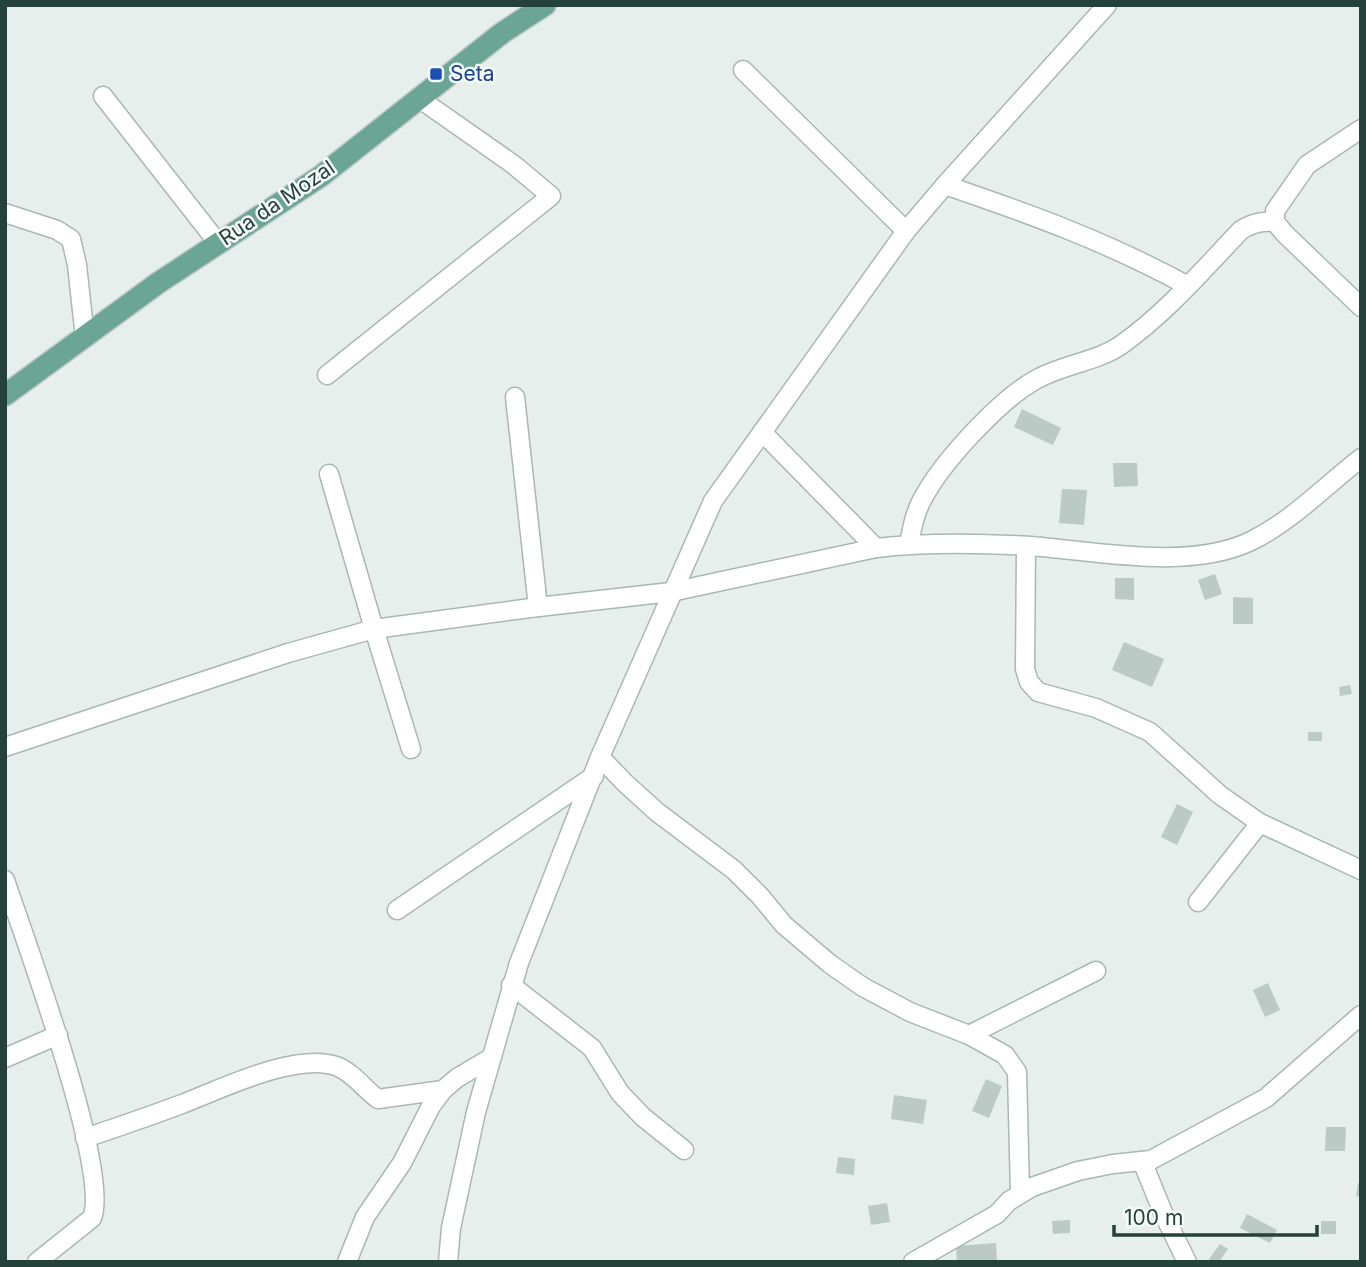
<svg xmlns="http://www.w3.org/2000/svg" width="1366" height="1267" font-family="Inter,sans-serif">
	<rect width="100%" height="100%" fill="#e6efeb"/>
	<g fill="#bbcac4">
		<polygon points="1022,409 1061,428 1053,445 1014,427"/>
		<polygon points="1113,463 1137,463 1138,486 1114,487"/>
		<polygon points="1062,489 1087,490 1084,525 1059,523"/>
		<polygon points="1215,574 1222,594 1205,600 1198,580"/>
		<polygon points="1115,578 1134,578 1134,600 1115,599"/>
		<polygon points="1233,597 1253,598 1253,624 1233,624"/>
		<polygon points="1124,642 1164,659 1152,687 1112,670"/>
		<polygon points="1350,685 1352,694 1340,696 1339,687"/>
		<rect x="1308" y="732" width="14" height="9"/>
		<polygon points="1177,804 1193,812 1177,845 1161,837"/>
		<polygon points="1268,983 1280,1010 1265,1017 1253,990"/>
		<polygon points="986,1079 1002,1086 989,1118 972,1111"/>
		<polygon points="894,1095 927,1100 923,1124 891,1119"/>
		<polygon points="1326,1127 1346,1127 1345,1151 1325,1151"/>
		<polygon points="838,1157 855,1159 854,1175 836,1173"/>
		<polygon points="1358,1183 1361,1183 1361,1197 1356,1196"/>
		<polygon points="887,1203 890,1222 871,1225 868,1206"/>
		<polygon points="1247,1214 1277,1230 1270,1243 1240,1228"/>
		<polygon points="1070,1220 1070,1233 1053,1234 1052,1221"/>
		<rect x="1321" y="1221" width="15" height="13"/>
		<polygon points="996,1243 997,1262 957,1262 956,1246"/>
		<polygon points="1220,1244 1228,1249 1219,1262 1213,1262 1209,1259"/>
	</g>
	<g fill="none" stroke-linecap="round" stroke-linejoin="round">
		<g stroke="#a8b8b2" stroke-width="21">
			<g id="minor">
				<polyline points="743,70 906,231"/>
				<polyline points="103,96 218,243"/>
				<polyline points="1361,129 1307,165 1275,211 1275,222 1284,233 1361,307"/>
				<path d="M945,185C1030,214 1108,242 1188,286"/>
				<polyline points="5,213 57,230 71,239 77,265 85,338"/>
				<polyline points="327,375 551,196 514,165 420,99"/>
				<polyline points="515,397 538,607"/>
				<polyline points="762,432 876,548"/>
				<polyline points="329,474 374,629 411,749"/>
				<path d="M909,544C912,528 915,512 923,498C943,461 1000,399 1037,379C1064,364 1096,362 1121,345C1166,313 1203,270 1241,230C1253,223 1261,221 1275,222"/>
				<polyline points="1026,546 1025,669 1029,682 1038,692 1096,708 1150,732 1220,795 1260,823 1361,870"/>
				<path d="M5,747L288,653L374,629L538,607L671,592L876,548C927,542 978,543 1030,546C1096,551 1189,571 1251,541C1292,521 1325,486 1361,458"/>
				<polyline points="600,757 625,783 657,812 734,870 760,896 784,925 830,964 863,987 910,1012 969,1035 1005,1055 1017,1072 1020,1193"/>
				<path d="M5,880C24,937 111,1171 92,1218L37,1262"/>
				<polyline points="1198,902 1260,823"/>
				<polyline points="397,910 594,776"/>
				<polyline points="511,985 592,1048 620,1093 643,1117 684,1150"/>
				<polyline points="969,1035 1096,971"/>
				<polyline points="5,1058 58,1035"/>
				<path d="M85,1138C118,1127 150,1116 182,1104C221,1089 296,1052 336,1066C353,1072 364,1089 378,1099L443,1090"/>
				<polyline points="1142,1161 1164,1215 1187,1262"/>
				<polyline points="347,1262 365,1217 402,1163 431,1106 443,1090 457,1078 489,1059"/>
				<polyline points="448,1262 451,1228 476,1112 519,963 600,757 713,501 906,231 945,185 1107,5"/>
				<polyline points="913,1262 997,1214 1009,1201 1032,1187 1078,1171 1113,1164 1151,1160 1266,1098 1361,1015"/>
			</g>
		</g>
		<g stroke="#c2cac8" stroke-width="24">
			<polyline id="major" points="5,395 158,283 321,176 502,33 545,5"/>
		</g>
		<use href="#minor" stroke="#fff" stroke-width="18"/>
		<use href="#major" stroke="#6aa596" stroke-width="21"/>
	</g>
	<rect fill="#1a4fb4" stroke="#f7fbf9" stroke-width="2.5" x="429" y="67" width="14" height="14" rx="3.5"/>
	<g text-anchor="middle" stroke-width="5" stroke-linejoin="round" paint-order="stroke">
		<g font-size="21" fill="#164399" stroke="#f7fbf9" text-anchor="start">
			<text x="450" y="81">Seta</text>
		</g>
		<g font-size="21" fill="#24423a" stroke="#f7fbf9">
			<text transform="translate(277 203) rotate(-34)" y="7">Rua da Mozal</text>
		</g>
	</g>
	<rect width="1366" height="1267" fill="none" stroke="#24423a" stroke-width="14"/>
	<path d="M1114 1225v10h203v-10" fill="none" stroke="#24423a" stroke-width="3.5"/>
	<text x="1124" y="1225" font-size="21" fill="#24423a" stroke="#f7fbf9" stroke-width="5" paint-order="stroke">100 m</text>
</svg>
